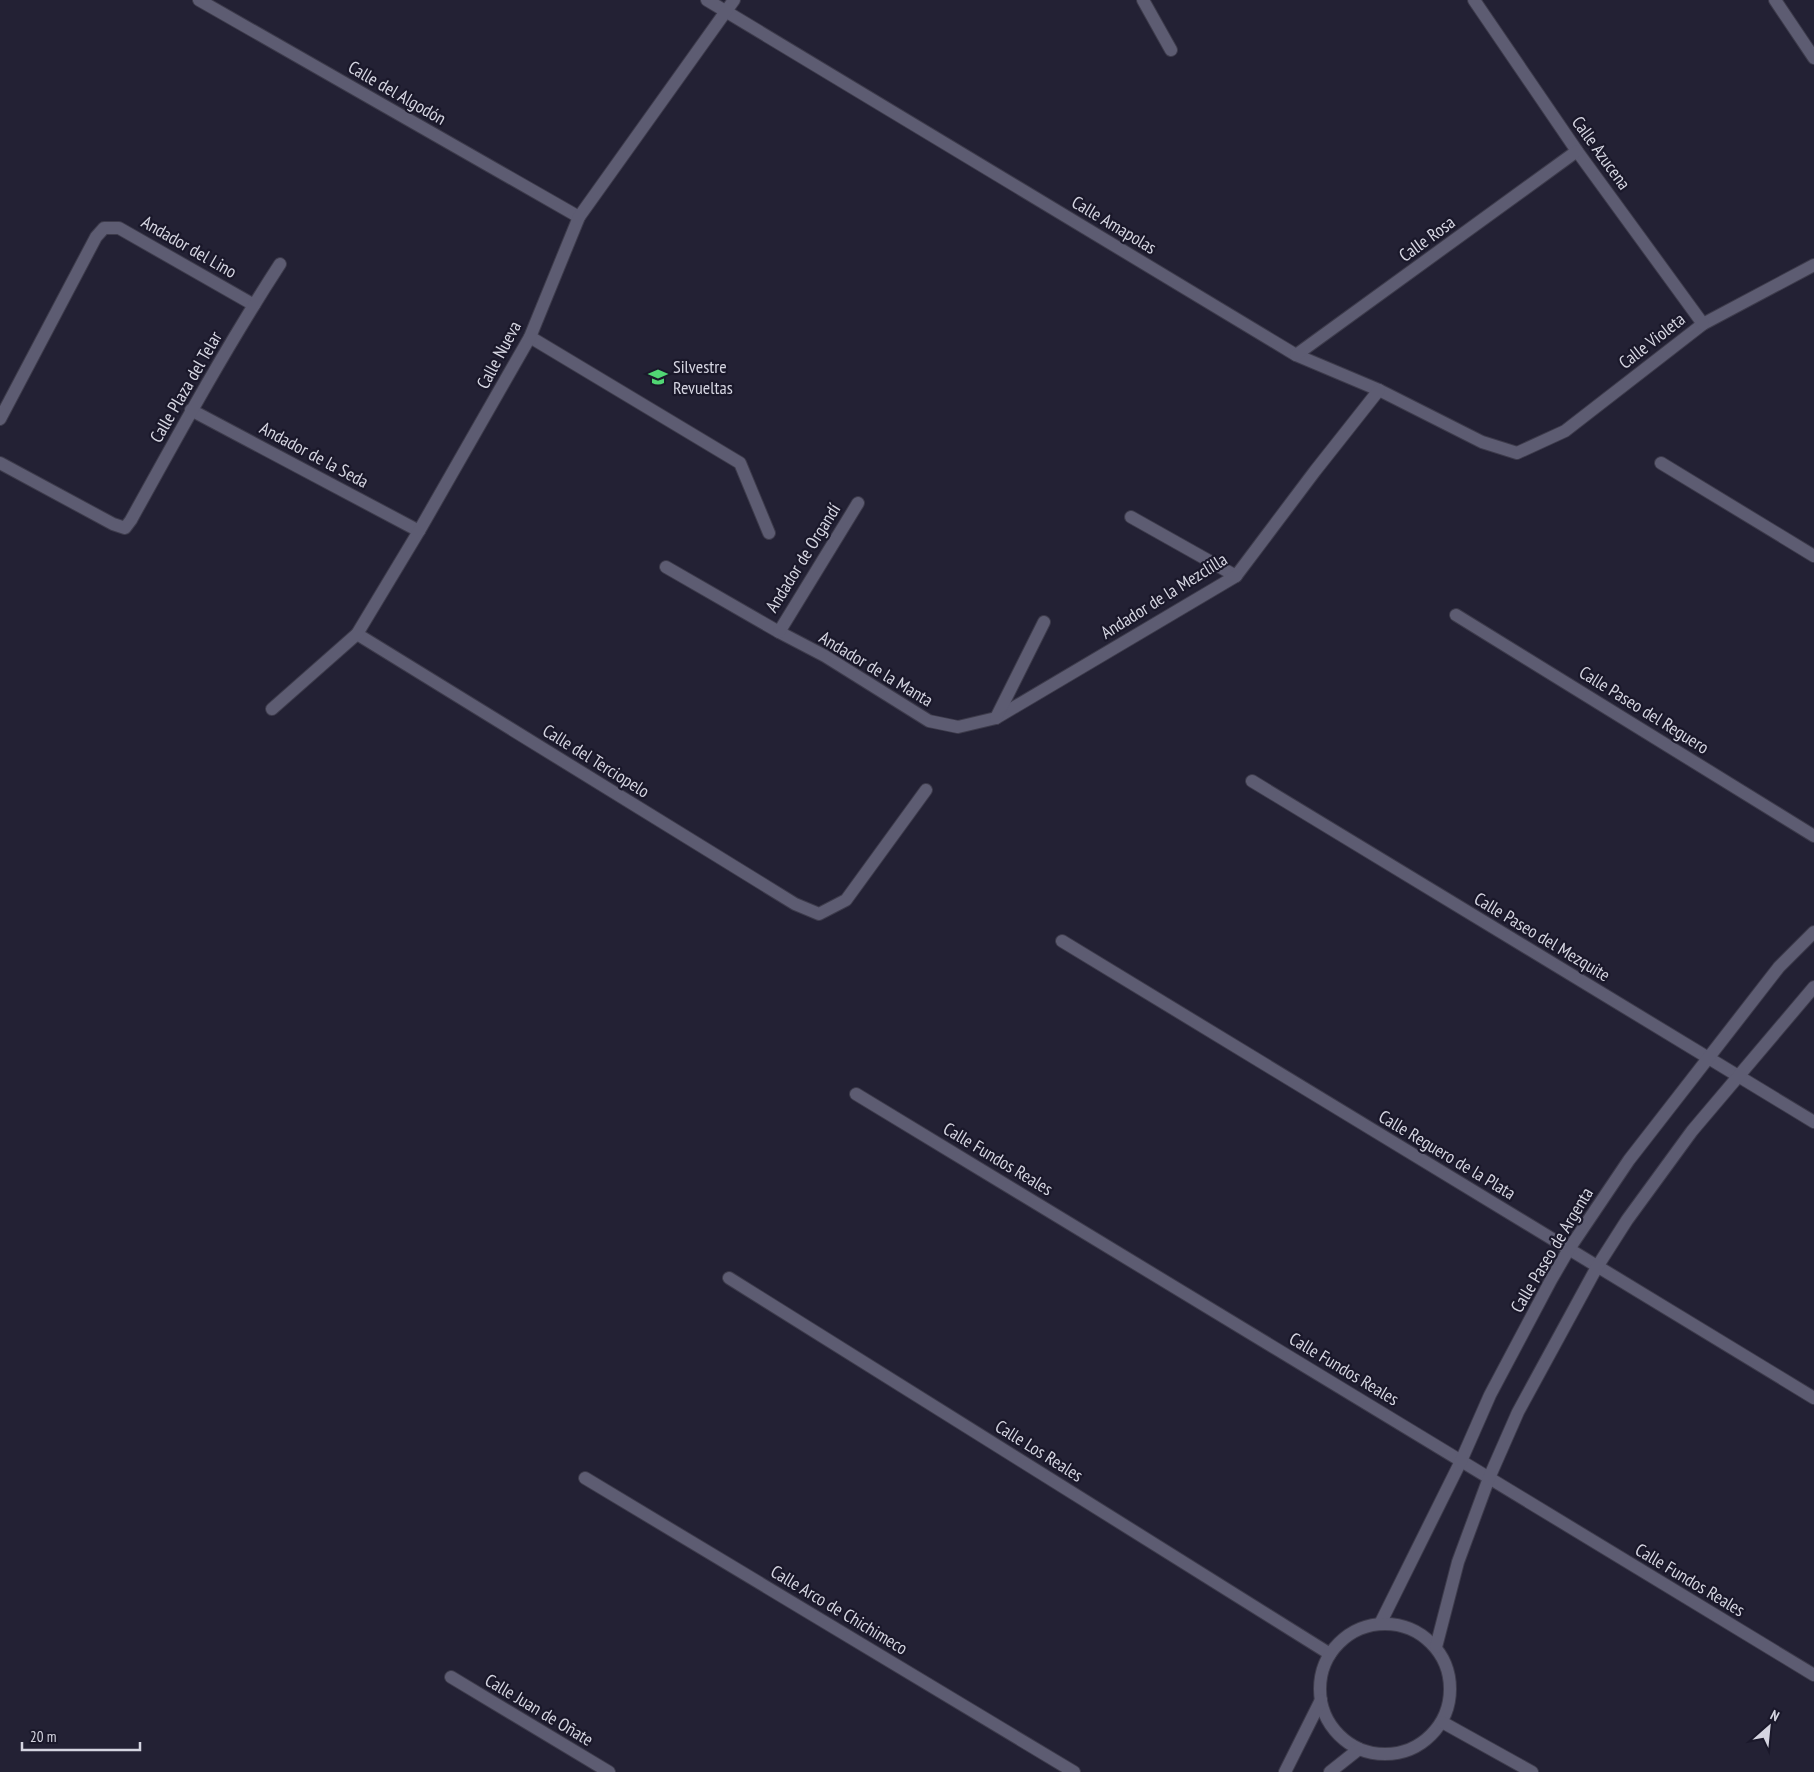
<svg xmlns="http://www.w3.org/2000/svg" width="1814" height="1772" font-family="'PT Sans Narrow',sans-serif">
	<rect width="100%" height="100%" fill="#232134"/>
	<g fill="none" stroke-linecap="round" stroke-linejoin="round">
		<g stroke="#3d3b4b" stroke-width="14">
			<g id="street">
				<polyline points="199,0 579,217"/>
				<polyline points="707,0 1296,355 1379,390 1482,442 1517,453 1565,431 1703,324 1814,265"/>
				<polyline points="1143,0 1171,50"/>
				<polyline points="1474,0 1577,151 1703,324"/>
				<polyline points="1775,0 1814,58"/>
				<polyline points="530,337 740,463 769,533"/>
				<polyline points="1296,355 1577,151"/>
				<polyline points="191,410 419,531"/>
				<polyline points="0,419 96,237 104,228 119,228 254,305"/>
				<path d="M0,463L113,524L125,528L131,520C179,433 226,347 280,264"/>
				<polyline points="1661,463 1814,556"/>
				<polyline points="1131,517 1236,576"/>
				<polyline points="666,567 779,632 825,656 929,721 958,727 996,718 1236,576 1315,471 1379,390"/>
				<polyline points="1456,615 1814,836"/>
				<polyline points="779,632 858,503"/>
				<polyline points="357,634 795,904 819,914 846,900 926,790"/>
				<polyline points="272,709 357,634 419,531 530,337 579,217 734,0"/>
				<polyline points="996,718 1044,622"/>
				<polyline points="1252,781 1814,1122"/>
				<polyline points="1062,941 1814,1398"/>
				<polyline points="856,1094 1814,1675"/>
				<polyline points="729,1278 1330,1654"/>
				<polyline points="585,1478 1074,1772"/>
				<polyline points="1380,1624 1461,1461 1490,1395 1551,1280 1569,1249 1629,1160 1779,967 1814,932"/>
				<circle cx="1385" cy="1689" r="65"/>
				<polyline points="1436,1647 1458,1562 1489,1478 1518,1412 1597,1267 1627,1220 1692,1131 1814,987"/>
				<polyline points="451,1677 609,1772"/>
				<polyline points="1442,1722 1532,1772"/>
				<polyline points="1285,1772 1321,1700"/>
				<polyline points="1330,1772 1359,1749"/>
			</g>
		</g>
		<use href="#street" stroke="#5d5c72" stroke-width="12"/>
	</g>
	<defs>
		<g id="school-bare" transform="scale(1.5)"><path d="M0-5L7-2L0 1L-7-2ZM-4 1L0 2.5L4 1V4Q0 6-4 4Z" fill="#51d674" stroke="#1a182a" stroke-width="2.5" paint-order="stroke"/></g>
	</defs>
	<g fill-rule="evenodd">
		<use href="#school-bare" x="658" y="377"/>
	</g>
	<g text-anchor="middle" stroke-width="4.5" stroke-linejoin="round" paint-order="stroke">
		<g font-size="18" fill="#d5d5e1" stroke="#1a182a">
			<text transform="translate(397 93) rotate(30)" y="6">Calle del Algodón</text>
			<text transform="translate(1601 153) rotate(54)" y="6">Calle Azucena</text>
			<text transform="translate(1114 225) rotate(31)" y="6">Calle Amapolas</text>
			<text transform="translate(1427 239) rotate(-36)" y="6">Calle Rosa</text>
			<text transform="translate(189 247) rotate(30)" y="6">Andador del Lino</text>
			<text transform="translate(1652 341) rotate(-38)" y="6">Calle Violeta</text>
			<text transform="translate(499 355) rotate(-62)" y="6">Calle Nueva</text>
			<text transform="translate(186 387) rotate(-60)" y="6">Calle Plaza del Telar</text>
			<text transform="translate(314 455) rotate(28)" y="6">Andador de la Seda</text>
			<text transform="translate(803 558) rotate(-58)" y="6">Andador de Organdí</text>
			<text transform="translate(1164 596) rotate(-32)" y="6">Andador de la Mezclilla</text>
			<text transform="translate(876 669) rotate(31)" y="6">Andador de la Manta</text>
			<text transform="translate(1644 710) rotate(32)" y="6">Calle Paseo del Reguero</text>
			<text transform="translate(596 761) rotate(32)" y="6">Calle del Terciopelo</text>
			<text transform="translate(1542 937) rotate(31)" y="6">Calle Paseo del Mezquite</text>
			<text transform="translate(1447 1155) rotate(31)" y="6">Calle Reguero de la Plata</text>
			<text transform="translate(998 1159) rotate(31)" y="6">Calle Fundos Reales</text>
			<text transform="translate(1552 1250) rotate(-59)" y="6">Calle Paseo de Argenta</text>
			<text transform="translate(1344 1369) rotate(31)" y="6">Calle Fundos Reales</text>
			<text transform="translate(1039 1451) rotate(32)" y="6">Calle Los Reales</text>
			<text transform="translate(1690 1580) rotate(31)" y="6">Calle Fundos Reales</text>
			<text transform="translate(839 1610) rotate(31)" y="6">Calle Arco de Chichimeco</text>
			<text transform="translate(539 1710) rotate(31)" y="6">Calle Juan de Oñate</text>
		</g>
		<g font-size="18" fill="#d5d5e1" stroke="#1a182a" text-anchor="start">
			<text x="673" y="373">Silvestre<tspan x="673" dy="21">Revueltas</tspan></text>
		</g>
	</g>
	<g transform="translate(1769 1727) rotate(27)" stroke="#1a182a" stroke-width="4" paint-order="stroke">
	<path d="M0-4L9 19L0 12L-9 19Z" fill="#d5d5e1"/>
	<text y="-8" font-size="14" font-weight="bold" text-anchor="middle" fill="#d5d5e1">N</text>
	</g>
	<path d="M22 1742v8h118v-8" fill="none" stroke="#d5d5e1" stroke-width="2.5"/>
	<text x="30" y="1742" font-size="15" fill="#d5d5e1" stroke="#1a182a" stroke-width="4" paint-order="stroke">20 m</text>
</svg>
